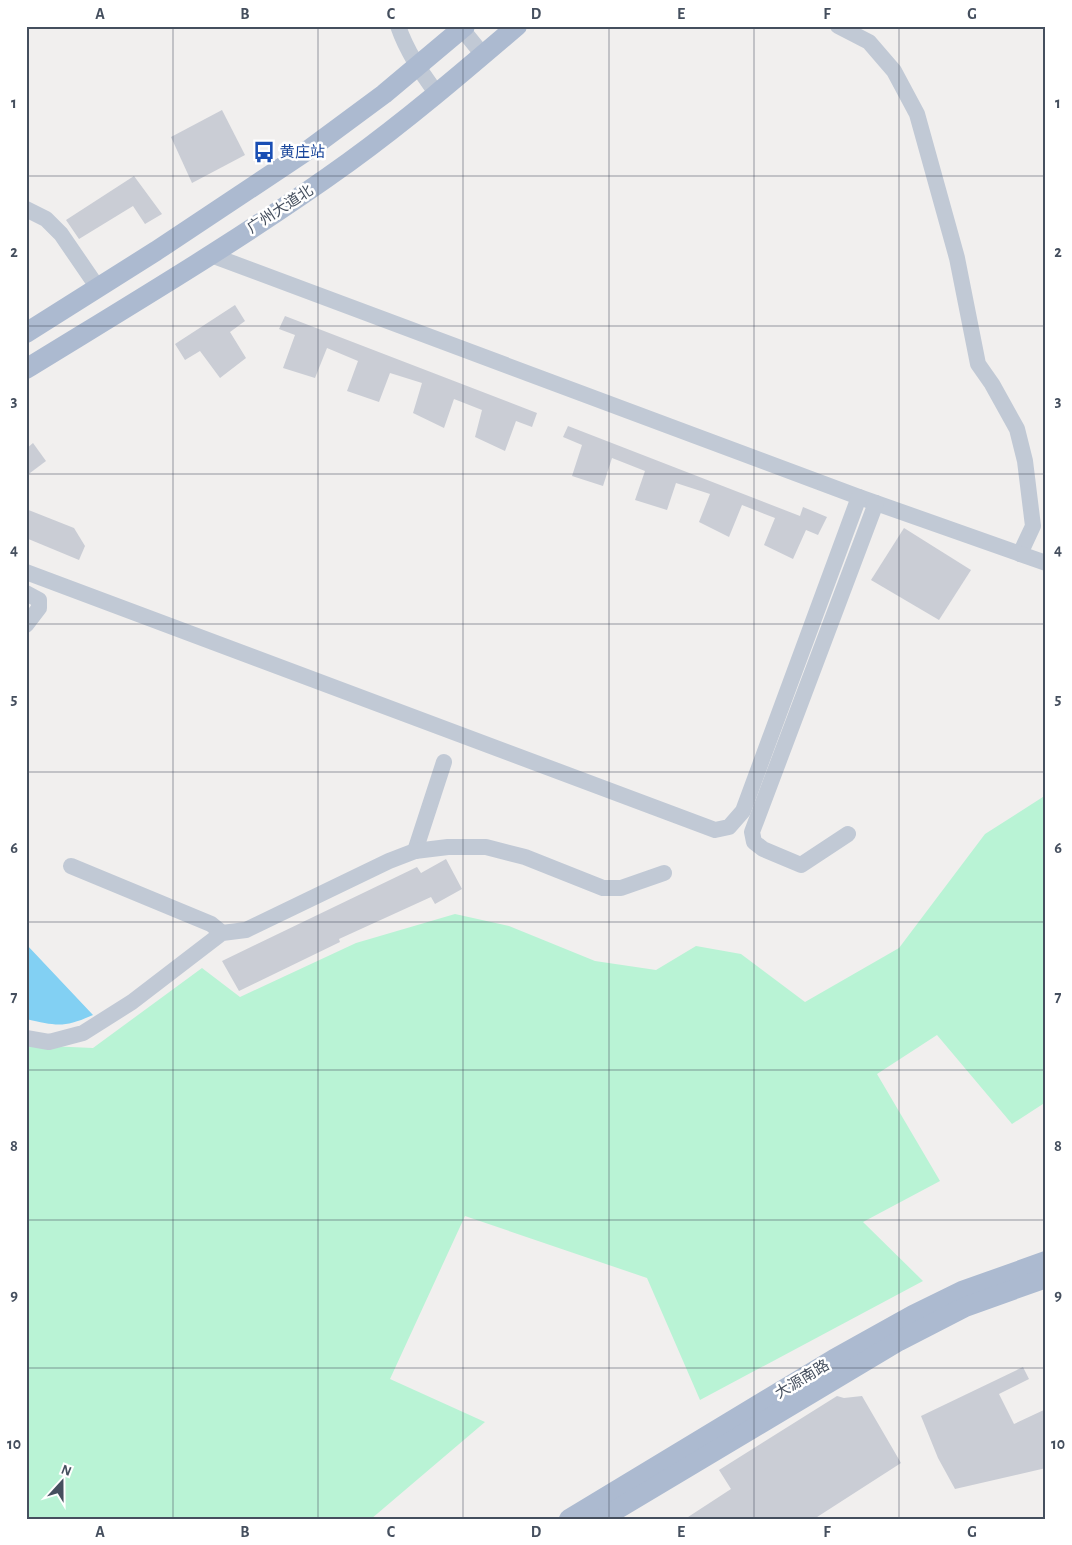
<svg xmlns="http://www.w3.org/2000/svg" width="1072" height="1545" font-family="'Alegreya Sans','Noto Sans SC',sans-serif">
	<rect width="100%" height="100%" fill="#f1efee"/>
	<polygon fill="#b9f3d5" points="1046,795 1046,1102 1012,1124 937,1035 877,1074 940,1181 863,1222 923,1281 700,1400 647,1278 465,1216 390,1379 485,1422 371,1519 26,1519 26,1045 93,1048 202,968 240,997 356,943 455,914 509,926 595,961 656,970 696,946 741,954 805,1002 899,948 985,834"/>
	<path fill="#82d0f3" d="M26,944L93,1015C64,1028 57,1026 26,1019Z"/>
	<g fill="#cacdd5">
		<polygon points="222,110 245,155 192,183 171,137"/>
		<polygon points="134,176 162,214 145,224 133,206 79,239 66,220"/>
		<polygon points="235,305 245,321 230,332 246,358 220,378 200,351 185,360 175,344"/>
		<polygon points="285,316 537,413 532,427 516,421 505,451 475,437 482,410 454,399 444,428 413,413 422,383 390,373 379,402 347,391 358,361 327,348 315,378 283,368 295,335 279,329"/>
		<polygon points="568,426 800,516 803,507 827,517 818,535 806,530 793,559 764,545 775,518 742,505 729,537 699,522 710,494 676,483 667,510 635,500 645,471 612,458 603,486 572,476 582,445 563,437"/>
		<polygon points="33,443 46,461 26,476 26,449"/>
		<polygon points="26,509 74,528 85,546 79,560 26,538"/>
		<polygon points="904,528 971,570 939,620 871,580"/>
		<polygon points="446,859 462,889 435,904 431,897 339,939 340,942 239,991 222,961 417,867 421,873"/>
		<polygon points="1023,1367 1029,1379 999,1394 1014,1424 1046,1409 1046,1468 955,1489 938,1458 921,1416"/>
		<polygon points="837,1396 844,1398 862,1396 901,1463 814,1519 685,1519 731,1489 719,1470"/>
	</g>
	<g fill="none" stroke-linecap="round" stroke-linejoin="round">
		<g stroke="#c1c9d5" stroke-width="16">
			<path d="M398,26C407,52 421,72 437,94"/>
			<polyline points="838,26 869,42 894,71 917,114 957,258 978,364 992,384 1017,429 1025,461 1033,526 1020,554"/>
			<polyline points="462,29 483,55"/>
			<polyline points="26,209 46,219 61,234 98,288"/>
			<polyline points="211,255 859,497 1046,563"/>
			<polyline points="26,572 715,830 729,827 743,811 859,497"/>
			<polyline points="26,593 39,600 39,608 26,625"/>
			<polyline points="848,834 801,865 763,849 754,842 752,832 876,503"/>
			<polyline points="415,851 444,762"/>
			<polyline points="71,866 211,924 222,933"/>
			<polyline points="26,1038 49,1042 83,1033 132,1002 222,933 246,930 389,861 415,851 448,847 486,847 525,857 603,888 621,888 664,873"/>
		</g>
		<g stroke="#acbad0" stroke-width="20">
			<polyline points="26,333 156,251 311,148 384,94 465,26"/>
			<path d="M26,369C135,302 245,237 349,162C407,120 462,73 517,26"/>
			<polyline points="569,1519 834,1359 913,1315 962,1291 1046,1261"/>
			<polyline points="601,1519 899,1341 965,1307 1046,1278"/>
		</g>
	</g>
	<path fill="none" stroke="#454f5e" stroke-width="1" stroke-opacity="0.55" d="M173,26V1519M318,26V1519M463,26V1519M609,26V1519M754,26V1519M899,26V1519M26,176H1046M26,326H1046M26,474H1046M26,624H1046M26,772H1046M26,922H1046M26,1070H1046M26,1220H1046M26,1368H1046"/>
	<defs>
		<g id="bus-bare" transform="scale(1.725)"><path d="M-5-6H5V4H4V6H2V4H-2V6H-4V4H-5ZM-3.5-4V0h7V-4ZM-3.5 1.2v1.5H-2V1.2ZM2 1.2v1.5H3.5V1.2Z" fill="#1a4fb4" stroke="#fff" stroke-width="2.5" paint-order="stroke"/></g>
	</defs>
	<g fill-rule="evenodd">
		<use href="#bus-bare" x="264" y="152"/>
	</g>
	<g text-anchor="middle" stroke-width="5" stroke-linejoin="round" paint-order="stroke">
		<g font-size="15" fill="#164399" stroke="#fff" text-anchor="start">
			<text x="280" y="157">黄庄站</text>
		</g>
		<g font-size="15" fill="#454f5e" stroke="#fff">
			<text transform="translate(280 209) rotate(-33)" y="5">广州大道北</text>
			<text transform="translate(802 1379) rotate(-31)" y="5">大源南路</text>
		</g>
	</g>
	<rect width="1072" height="1545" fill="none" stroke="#ffffff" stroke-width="55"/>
	<g transform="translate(62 1482) rotate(21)" stroke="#ffffff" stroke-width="4" paint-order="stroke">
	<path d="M0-4L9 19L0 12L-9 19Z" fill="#454f5e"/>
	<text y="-8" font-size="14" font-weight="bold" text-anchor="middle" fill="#454f5e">N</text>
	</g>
	<rect x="28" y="28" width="1016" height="1490" fill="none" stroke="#454f5e" stroke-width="2"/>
	<g font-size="16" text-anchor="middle" font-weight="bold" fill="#454f5e">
		<text x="100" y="19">A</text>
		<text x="245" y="19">B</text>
		<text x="391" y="19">C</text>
		<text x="536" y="19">D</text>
		<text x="681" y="19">E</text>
		<text x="827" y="19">F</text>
		<text x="972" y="19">G</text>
		<text x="14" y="108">1</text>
		<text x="1058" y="108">1</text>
		<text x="14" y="257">2</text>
		<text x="1058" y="257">2</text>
		<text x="14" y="406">3</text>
		<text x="1058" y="406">3</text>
		<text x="14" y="555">4</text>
		<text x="1058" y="555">4</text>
		<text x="14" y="704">5</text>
		<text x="1058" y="704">5</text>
		<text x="14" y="853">6</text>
		<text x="1058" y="853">6</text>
		<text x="14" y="1002">7</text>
		<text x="1058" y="1002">7</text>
		<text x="14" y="1151">8</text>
		<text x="1058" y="1151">8</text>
		<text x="14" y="1300">9</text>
		<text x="1058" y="1300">9</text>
		<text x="14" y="1449">10</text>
		<text x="1058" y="1449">10</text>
		<text x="100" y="1537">A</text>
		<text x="245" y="1537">B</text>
		<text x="391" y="1537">C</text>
		<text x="536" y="1537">D</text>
		<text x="681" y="1537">E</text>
		<text x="827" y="1537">F</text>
		<text x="972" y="1537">G</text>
	</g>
</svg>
